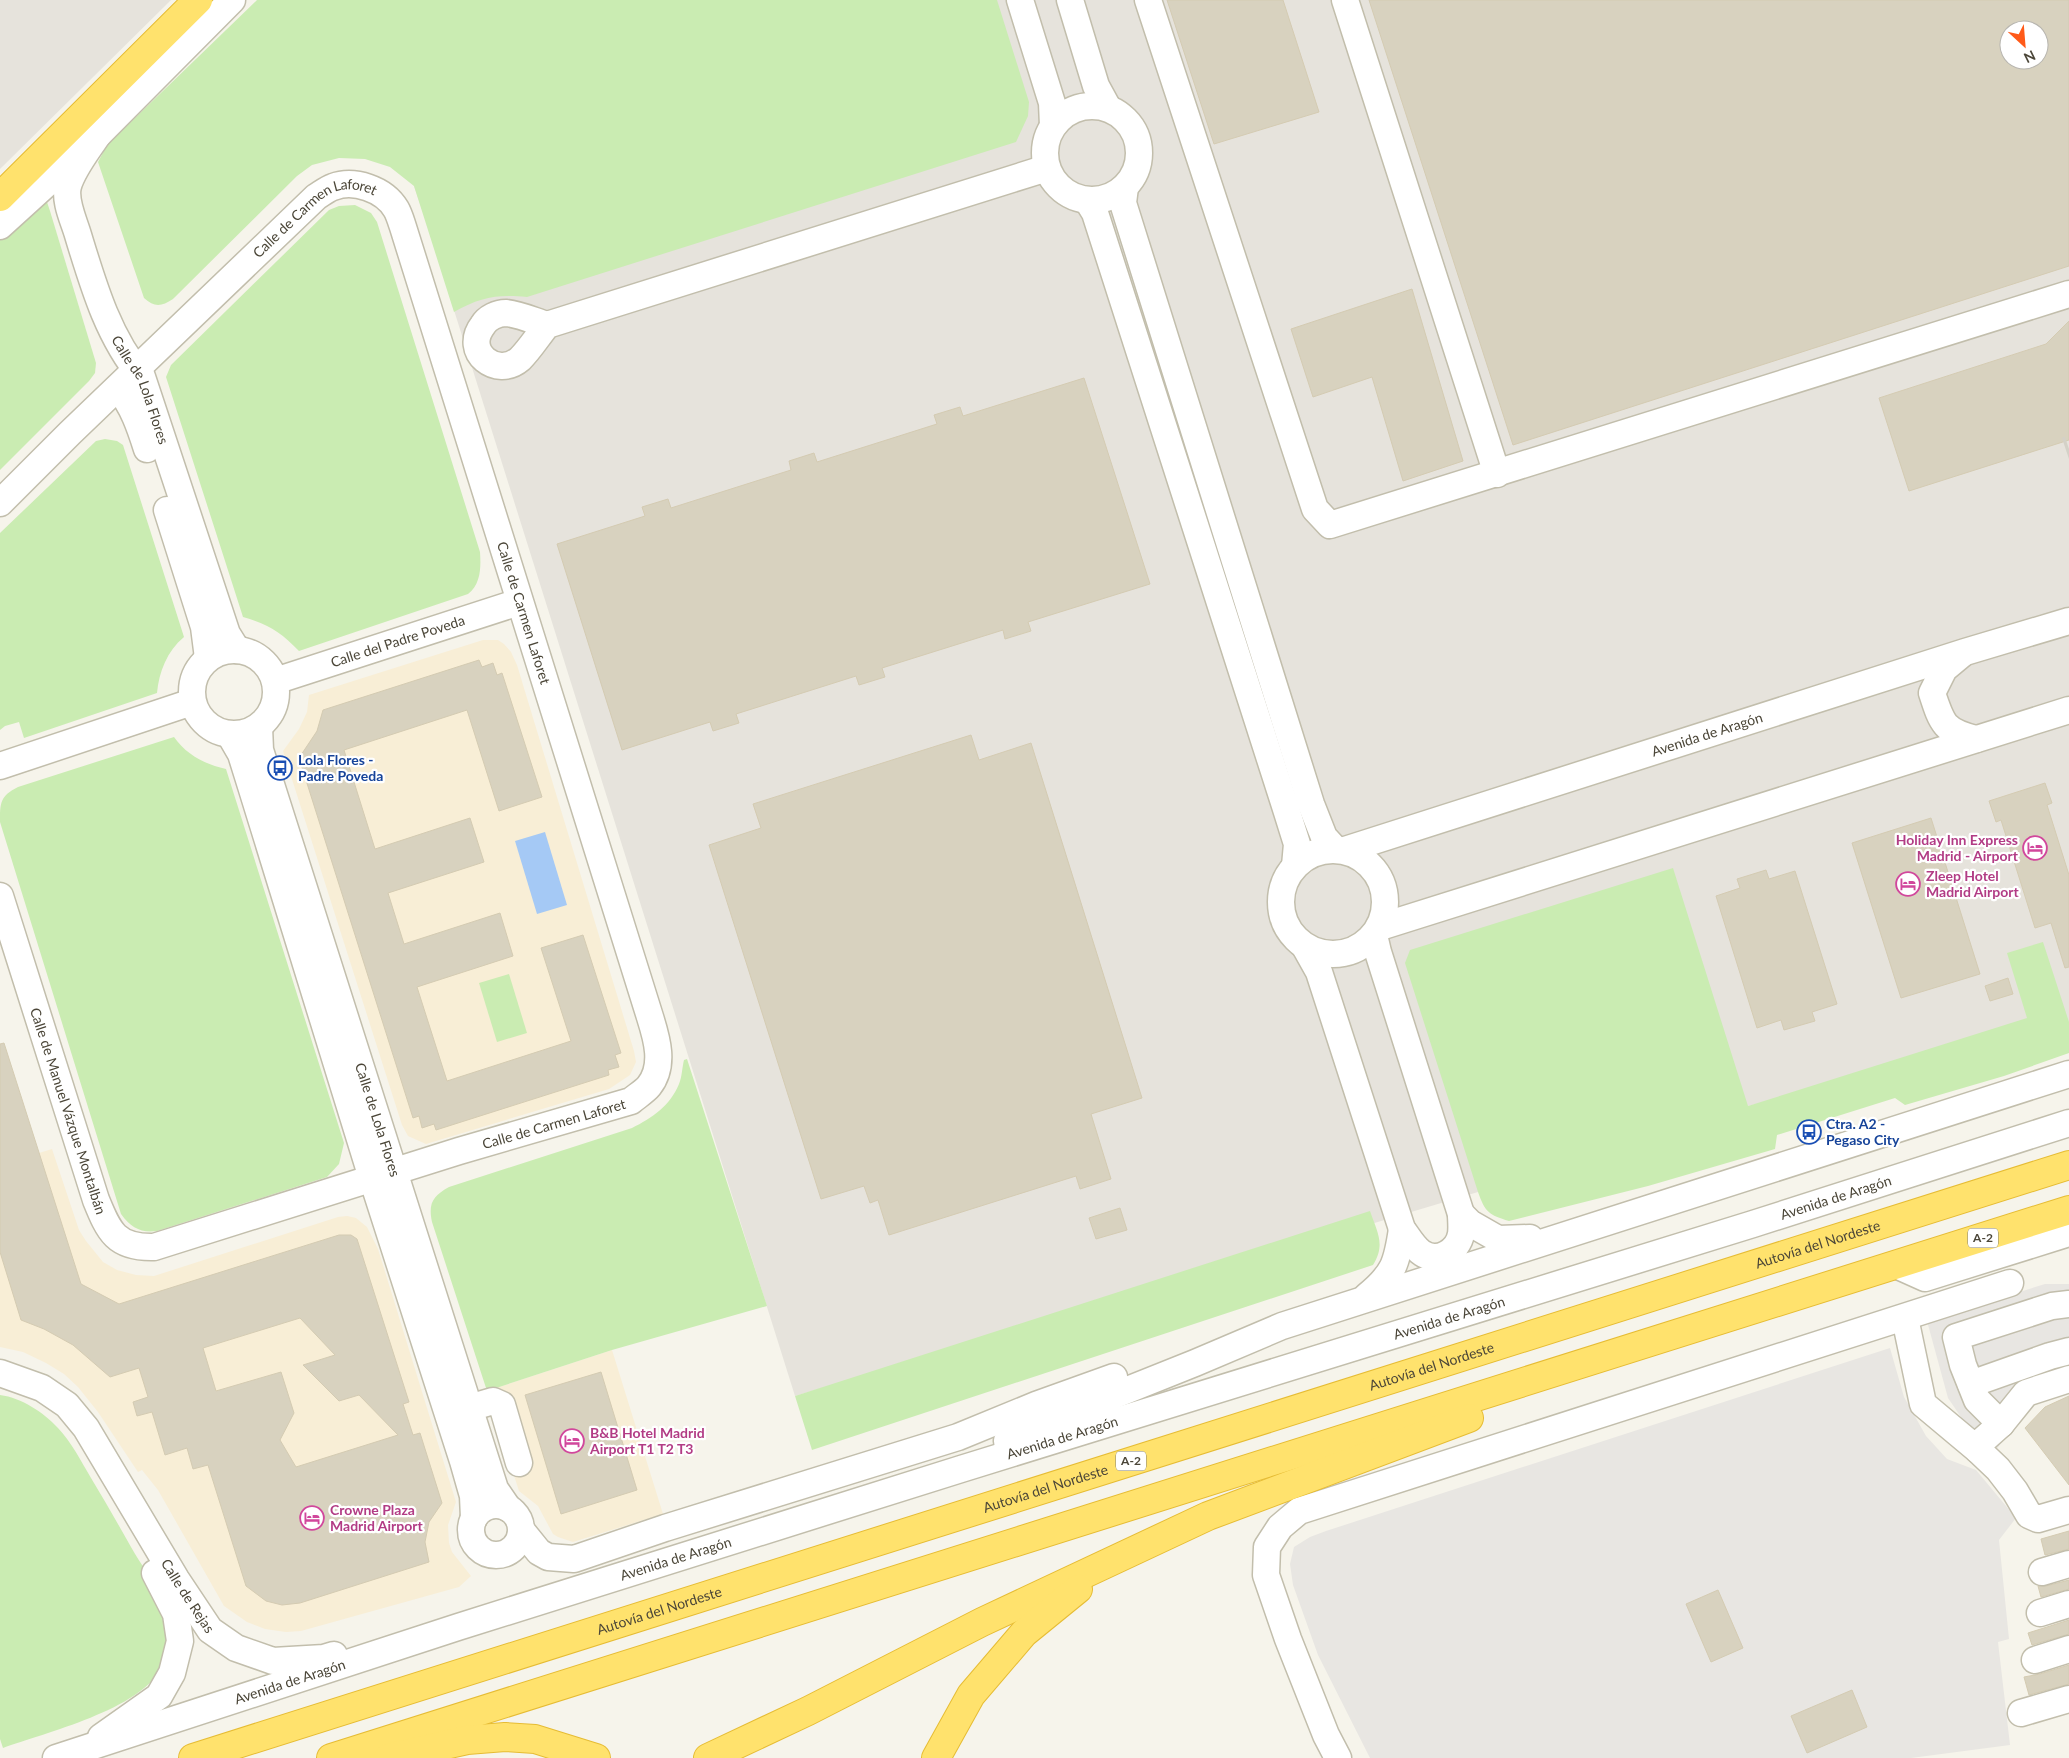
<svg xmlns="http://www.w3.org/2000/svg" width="2069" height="1758" font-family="Lato,sans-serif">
	<rect width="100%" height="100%" fill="#f6f4eb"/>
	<g fill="#f8eed6">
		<polygon points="483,640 498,640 504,644 511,652 517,665 634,1051 636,1062 630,1075 609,1089 426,1144 408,1136 402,1125 283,751 299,729 307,712 309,695"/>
		<polygon points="52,1149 79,1230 86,1241 103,1262 117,1270 136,1275 154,1276 338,1217 347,1216 356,1218 367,1227 378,1249 456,1502 448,1525 449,1543 452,1552 471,1576 459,1587 301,1631 286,1632 265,1629 247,1622 224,1606 158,1490 142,1470 138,1472 98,1412 78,1387 64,1374 46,1363 23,1352 0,1347 0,1165"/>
		<polygon points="612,1350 663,1514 573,1542 558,1537 553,1534 538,1506 519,1491 487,1391"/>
	</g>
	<g fill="#e6e3dc" fill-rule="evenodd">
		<polygon points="0,0 171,0 0,169"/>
		<path d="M350,0H2069V1025L1748,1106L1478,1192L795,1396L426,221ZM2009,30H2039V60H2009Z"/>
	</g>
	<g fill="#caecb2">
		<path d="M257,0H997L1029,102L1028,116L1016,142L527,297C498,294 480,297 454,312L414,186L390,167L365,159L339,158L312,165L297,176L173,299C161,307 154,307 144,298L98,162L107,145Z"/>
		<polygon points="42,200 47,202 50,211 96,363 95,373 89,381 0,470 0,238"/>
		<path d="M355,205L371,213L377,222L480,552C481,567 481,584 468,594L299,651C281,632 268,624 243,617L166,377L171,365L329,210L339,206Z"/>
		<path d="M105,439L117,441L123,445L184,637C167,651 159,672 157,693L24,738L19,722L5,726L0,730V533L96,441Z"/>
		<path d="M174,737C187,755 204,764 226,769L344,1143L339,1164L327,1177L157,1231C141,1233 131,1228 121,1214L0,822C0,803 0,796 18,787Z"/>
		<path d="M1673,868L1748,1106L2027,1018L2007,953L2043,942L2069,1022V1053L2004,1076L1905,1105L1895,1098L1777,1135L1775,1149L1648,1186L1509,1221C1489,1215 1485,1212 1478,1192L1405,963L1410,950Z"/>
		<polygon points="509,974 527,1033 497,1042 479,983"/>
		<path d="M687,1059L767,1306L612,1350L487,1391L432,1222C428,1203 433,1196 449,1187L632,1128C652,1118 670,1106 679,1084C682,1077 682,1068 684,1060Z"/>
		<path d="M1370,1211C1377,1232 1386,1244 1373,1265L812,1450L795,1396Z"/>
		<path d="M0,1395C22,1398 43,1412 58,1428C72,1443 81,1461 91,1478C105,1501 118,1524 131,1547C140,1563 155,1583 161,1600C169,1621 170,1646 161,1667C143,1709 44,1733 3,1748L0,1739Z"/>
	</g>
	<g fill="#e8e6e2">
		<polygon points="2045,1284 2069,1284 2069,1388 2049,1394 2025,1413 1995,1451 1982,1441 1963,1420 1948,1398 1927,1321"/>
		<polygon points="1890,1348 1904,1397 1926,1436 1947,1459 1976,1470 2016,1518 1999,1540 2009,1639 1998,1642 2010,1745 1911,1758 1370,1758 1318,1655 1293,1585 1290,1564 1294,1547 1310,1537 1326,1531"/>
	</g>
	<polygon fill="#a5c9f5" points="545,832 567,905 537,914 515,841"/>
	<g fill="#d8d2bf" stroke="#d4cbb2" fill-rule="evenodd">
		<polygon points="1167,0 1283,0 1319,112 1214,144"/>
		<path d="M1369,0H2069V266L1513,445ZM2009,30H2039V60H2009Z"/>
		<polygon points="1412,289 1463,461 1403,481 1372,377 1313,397 1291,329"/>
		<polygon points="2069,321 2069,440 1909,491 1879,398 2046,344"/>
		<polygon points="1084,378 1150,584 1028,622 1031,631 1005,639 1003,630 882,668 885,677 859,685 856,676 736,714 739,723 713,731 710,722 622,750 557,544 645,516 642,507 668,499 671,508 791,470 789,461 814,453 817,462 937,424 934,415 960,407 963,416"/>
		<polygon points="479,660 482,667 493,663 497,675 502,673 542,797 499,811 467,710 344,750 375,849 470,818 484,862 388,893 404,944 500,913 513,956 417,987 447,1081 571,1041 541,948 583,935 621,1053 615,1055 619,1067 608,1070 609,1075 436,1130 434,1124 422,1128 419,1116 413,1118 299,758 317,731 323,710"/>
		<polygon points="971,735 979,760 1031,743 1142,1098 1091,1114 1111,1179 1080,1189 1076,1176 889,1235 878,1200 870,1203 864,1186 821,1199 709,845 761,828 753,804"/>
		<polygon points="2045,783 2052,803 2047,805 2069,875 2069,967 2065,968 2051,923 2035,928 2001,820 1996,822 1989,801"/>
		<polygon points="1931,818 1980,974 1901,998 1852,843"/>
		<polygon points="1766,870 1769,879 1795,871 1837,1004 1812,1012 1815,1021 1784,1030 1781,1020 1757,1028 1716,896 1740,888 1737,879"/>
		<polygon points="2008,978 2013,994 1990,1001 1985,986"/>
		<path d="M4,1043L81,1284L119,1304L339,1235H351L357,1239L409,1402L403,1404L413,1435L420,1433L442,1503L429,1522L425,1542L429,1562L300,1603L282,1605L266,1601L246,1586L208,1465L193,1469L187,1448L165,1455L152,1412L137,1416L133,1402L148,1397L139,1368L110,1377L73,1345L44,1329L21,1320L0,1252V1044ZM300,1318L335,1355L303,1365L339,1401L359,1395L398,1435L296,1467L280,1440L294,1413L281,1372L216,1391L203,1348Z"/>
		<polygon points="1120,1208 1127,1230 1096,1239 1089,1218"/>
		<polygon points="601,1372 637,1490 561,1514 525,1395"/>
		<polygon points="2069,1396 2069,1485 2025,1428 2045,1407"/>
		<polygon points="2069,1531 2069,1549 2045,1555 2041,1539"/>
		<polygon points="2069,1580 2069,1589 2041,1597 2038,1586 2046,1586"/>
		<polygon points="1718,1590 1743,1648 1711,1662 1686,1604"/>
		<polygon points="2069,1620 2069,1634 2032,1645 2028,1633"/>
		<polygon points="2069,1665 2069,1684 2029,1695 2024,1677 2040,1674"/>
		<polygon points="1852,1690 1867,1727 1807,1753 1791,1716"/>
	</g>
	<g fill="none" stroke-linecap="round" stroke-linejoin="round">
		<polyline stroke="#d4d1c7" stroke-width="26" stroke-dasharray="26 13" stroke-linecap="butt" points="2066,450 2069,449"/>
		<g stroke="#c2beac" stroke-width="29">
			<g id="minor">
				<polyline points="1020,0 1052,103 1053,126"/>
				<polyline points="1070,0 1096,86 1108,108"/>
				<polyline points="1148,0 1315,509 1330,525 2069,294"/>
				<polyline points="1345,0 1497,474"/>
				<circle cx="1092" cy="153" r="47"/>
				<path id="s1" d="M99,133C89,149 73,168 68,186C64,201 74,221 78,235C93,284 108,337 142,377L227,634L237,650"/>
				<polyline points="1125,187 1123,203 1311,804 1324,837 1335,849"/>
				<polyline points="1087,200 1095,213 1287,812 1297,844 1295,866"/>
				<polyline points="0,226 76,157 232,0"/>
				<path d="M547,325C534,321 519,314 506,313C497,313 487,318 483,325C462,352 497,379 520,359C530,349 538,336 547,325L1047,168"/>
				<path d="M118,388C133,406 140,427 147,449"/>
				<path id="s2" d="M0,503L70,433L316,197C321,194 327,189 333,187C354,179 384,189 396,209C399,214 401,221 403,227L650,1017C657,1039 665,1066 649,1086C645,1091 637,1096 631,1101L459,1151L154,1247C116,1248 109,1232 96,1200L0,896"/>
				<polyline points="167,510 204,627 208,658"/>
				<circle cx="234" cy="692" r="42"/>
				<path d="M1962,654L1944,669L1932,693C1942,724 1944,731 1976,739"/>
				<path id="s3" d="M275,681L519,602"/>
				<path id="s4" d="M259,727L260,750L495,1489L508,1508"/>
				<polyline points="230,735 241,754 251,786 372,1178 463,1461 473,1496 474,1518"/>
				<polyline points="0,766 192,702"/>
				<circle cx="1333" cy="902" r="52"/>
				<path id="s5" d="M1345,850L1965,652L2069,621"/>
				<polyline points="1380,927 2069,710"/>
				<path d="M1305,947L1319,972L1402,1229C1408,1237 1414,1248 1422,1253C1438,1264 1458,1251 1461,1234C1462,1227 1461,1220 1461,1214L1378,952L1374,935"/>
				<polyline points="1461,1214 1470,1223 1498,1239 1530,1238"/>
				<polyline points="1896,1265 1925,1278 2069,1233"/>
				<path d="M1367,1296C1394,1274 1397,1263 1402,1229"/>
				<polyline points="1905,1318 1923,1404 1978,1450 1982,1441 2001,1424 2026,1393 2069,1379"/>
				<path id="s6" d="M0,1373L42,1388L67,1405L86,1428L176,1579L210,1630L236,1648L273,1661L324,1658L334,1655"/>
				<polyline points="1971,1384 2050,1356 2069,1351"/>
				<polyline points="469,1408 493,1401 502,1405 519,1463"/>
				<polyline points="2001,1424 1977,1400 1963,1365 1956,1337 2052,1306 2069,1304"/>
				<polyline points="1007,1441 1020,1433 1195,1363 1282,1326 2069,1074"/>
				<polyline points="1978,1450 1998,1469 2015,1491 2029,1515 2038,1519 2069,1510"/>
				<circle cx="496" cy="1530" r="25"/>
				<polyline points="522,1531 539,1552 548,1557 574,1559 665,1528 958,1437 1036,1405 1114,1377"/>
				<polyline points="2042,1572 2069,1564"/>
				<polyline points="2040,1613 2069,1604"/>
				<polyline points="2035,1660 2069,1649"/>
				<polyline points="2021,1713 2069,1699"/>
				<polyline points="101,1737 159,1696 172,1673 180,1641 176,1614 155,1573"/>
				<path id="s7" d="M56,1758L458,1627L961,1469L1753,1224L2069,1123"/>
				<polyline points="1338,1758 1326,1735 1288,1639 1266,1575 1267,1547 1280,1527 1299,1511 2010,1283"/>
			</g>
		</g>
		<g stroke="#e6bc34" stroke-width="30">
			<g id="highway">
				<polyline points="0,197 198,0"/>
				<path id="s8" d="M193,1758L2069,1165"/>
				<polyline points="331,1758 2069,1210"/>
				<polyline points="388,1758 467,1740 505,1737 535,1739 596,1758"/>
				<polyline points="708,1758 808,1711 982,1622 1208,1516 1469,1418"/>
				<polyline points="936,1758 971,1695 1024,1633 1078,1589"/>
			</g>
		</g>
		<use href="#minor" stroke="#fff" stroke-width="26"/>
		<use href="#highway" stroke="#ffe26d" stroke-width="28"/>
	</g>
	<defs>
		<g id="bus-ring" transform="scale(1.25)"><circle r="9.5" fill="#fff" stroke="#1a4fb4" stroke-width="1.5"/><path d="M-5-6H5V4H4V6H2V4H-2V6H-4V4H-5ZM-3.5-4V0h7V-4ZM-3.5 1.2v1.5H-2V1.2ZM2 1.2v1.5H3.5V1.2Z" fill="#1a4fb4"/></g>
		<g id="hotel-ring" transform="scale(1.25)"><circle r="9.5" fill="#fff" stroke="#d1479c" stroke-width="1.5"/><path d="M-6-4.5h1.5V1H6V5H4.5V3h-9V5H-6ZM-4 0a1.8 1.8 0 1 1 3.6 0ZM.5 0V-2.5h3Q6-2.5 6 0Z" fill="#d1479c"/></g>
	</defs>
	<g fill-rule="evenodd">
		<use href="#bus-ring" x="280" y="768"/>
		<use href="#hotel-ring" x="2035" y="848"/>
		<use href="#hotel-ring" x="1908" y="884"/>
		<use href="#bus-ring" x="1809" y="1132"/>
		<use href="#hotel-ring" x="572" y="1441"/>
		<use href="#hotel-ring" x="312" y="1518"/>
	</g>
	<g text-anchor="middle" stroke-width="4.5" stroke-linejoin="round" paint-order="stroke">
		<g fill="#fff" stroke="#817e74" stroke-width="1">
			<rect x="1968" y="1228.5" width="30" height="19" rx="4"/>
			<rect x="1116" y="1451.5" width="30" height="19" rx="4"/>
		</g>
		<g font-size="12" font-weight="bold" fill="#4b4638">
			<text x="1983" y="1242">A-2</text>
			<text x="1131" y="1465">A-2</text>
		</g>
		<g font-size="14" fill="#4b4638" stroke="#fff">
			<text dy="5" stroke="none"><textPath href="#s2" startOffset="430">Calle de Carmen Laforet</textPath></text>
			<text dy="5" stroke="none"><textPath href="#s1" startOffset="280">Calle de Lola Flores</textPath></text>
			<text dy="5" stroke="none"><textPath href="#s2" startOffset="955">Calle de Carmen Laforet</textPath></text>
			<text dy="5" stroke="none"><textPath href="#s3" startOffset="129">Calle del Padre Poveda</textPath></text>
			<text dy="5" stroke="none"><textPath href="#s5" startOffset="380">Avenida de Aragón</textPath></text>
			<text transform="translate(68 1111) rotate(72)" y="5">Calle de Manuel Vázque Montalbán</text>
			<text dy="5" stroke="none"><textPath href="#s4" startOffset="411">Calle de Lola Flores</textPath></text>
			<text transform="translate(554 1124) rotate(-16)" y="5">Calle de Carmen Laforet</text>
			<text dy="5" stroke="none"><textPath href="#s7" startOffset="1866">Avenida de Aragón</textPath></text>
			<text dy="5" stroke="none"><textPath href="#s8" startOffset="1704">Autovía del Nordeste</textPath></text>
			<text dy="5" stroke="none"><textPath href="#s7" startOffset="1461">Avenida de Aragón</textPath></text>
			<text dy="5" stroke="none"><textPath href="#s8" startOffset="1299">Autovía del Nordeste</textPath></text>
			<text dy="5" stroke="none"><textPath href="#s7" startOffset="1056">Avenida de Aragón</textPath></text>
			<text dy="5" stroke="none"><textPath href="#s8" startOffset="894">Autovía del Nordeste</textPath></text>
			<text dy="5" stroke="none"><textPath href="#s7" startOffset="651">Avenida de Aragón</textPath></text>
			<text dy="5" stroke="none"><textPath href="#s6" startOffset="301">Calle de Rejas</textPath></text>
			<text dy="5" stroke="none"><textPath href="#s8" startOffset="489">Autovía del Nordeste</textPath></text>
			<text dy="5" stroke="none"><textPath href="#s7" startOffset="246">Avenida de Aragón</textPath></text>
		</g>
		<g font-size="14" font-weight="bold" fill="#164399" stroke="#fff" text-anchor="start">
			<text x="298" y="765">Lola Flores -<tspan x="298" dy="16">Padre Poveda</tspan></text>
			<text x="1826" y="1129">Ctra. A2 -<tspan x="1826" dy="16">Pegaso City</tspan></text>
		</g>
		<g font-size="14" font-weight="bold" fill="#b23c85" stroke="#fff" text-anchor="start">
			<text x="2018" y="845" text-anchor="end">Holiday Inn Express<tspan x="2018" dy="16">Madrid - Airport</tspan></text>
			<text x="1926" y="881">Zleep Hotel<tspan x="1926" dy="16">Madrid Airport</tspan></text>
			<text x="590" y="1438">B&amp;B Hotel Madrid<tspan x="590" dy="16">Airport T1 T2 T3</tspan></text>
			<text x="330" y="1515">Crowne Plaza<tspan x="330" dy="16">Madrid Airport</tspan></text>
		</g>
	</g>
	<g transform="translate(2024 45) rotate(154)"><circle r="24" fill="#ffffff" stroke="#b7b5af"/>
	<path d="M0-4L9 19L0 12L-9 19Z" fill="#ff5a19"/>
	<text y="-8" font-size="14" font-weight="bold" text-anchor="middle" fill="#4b4638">N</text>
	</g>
</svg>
